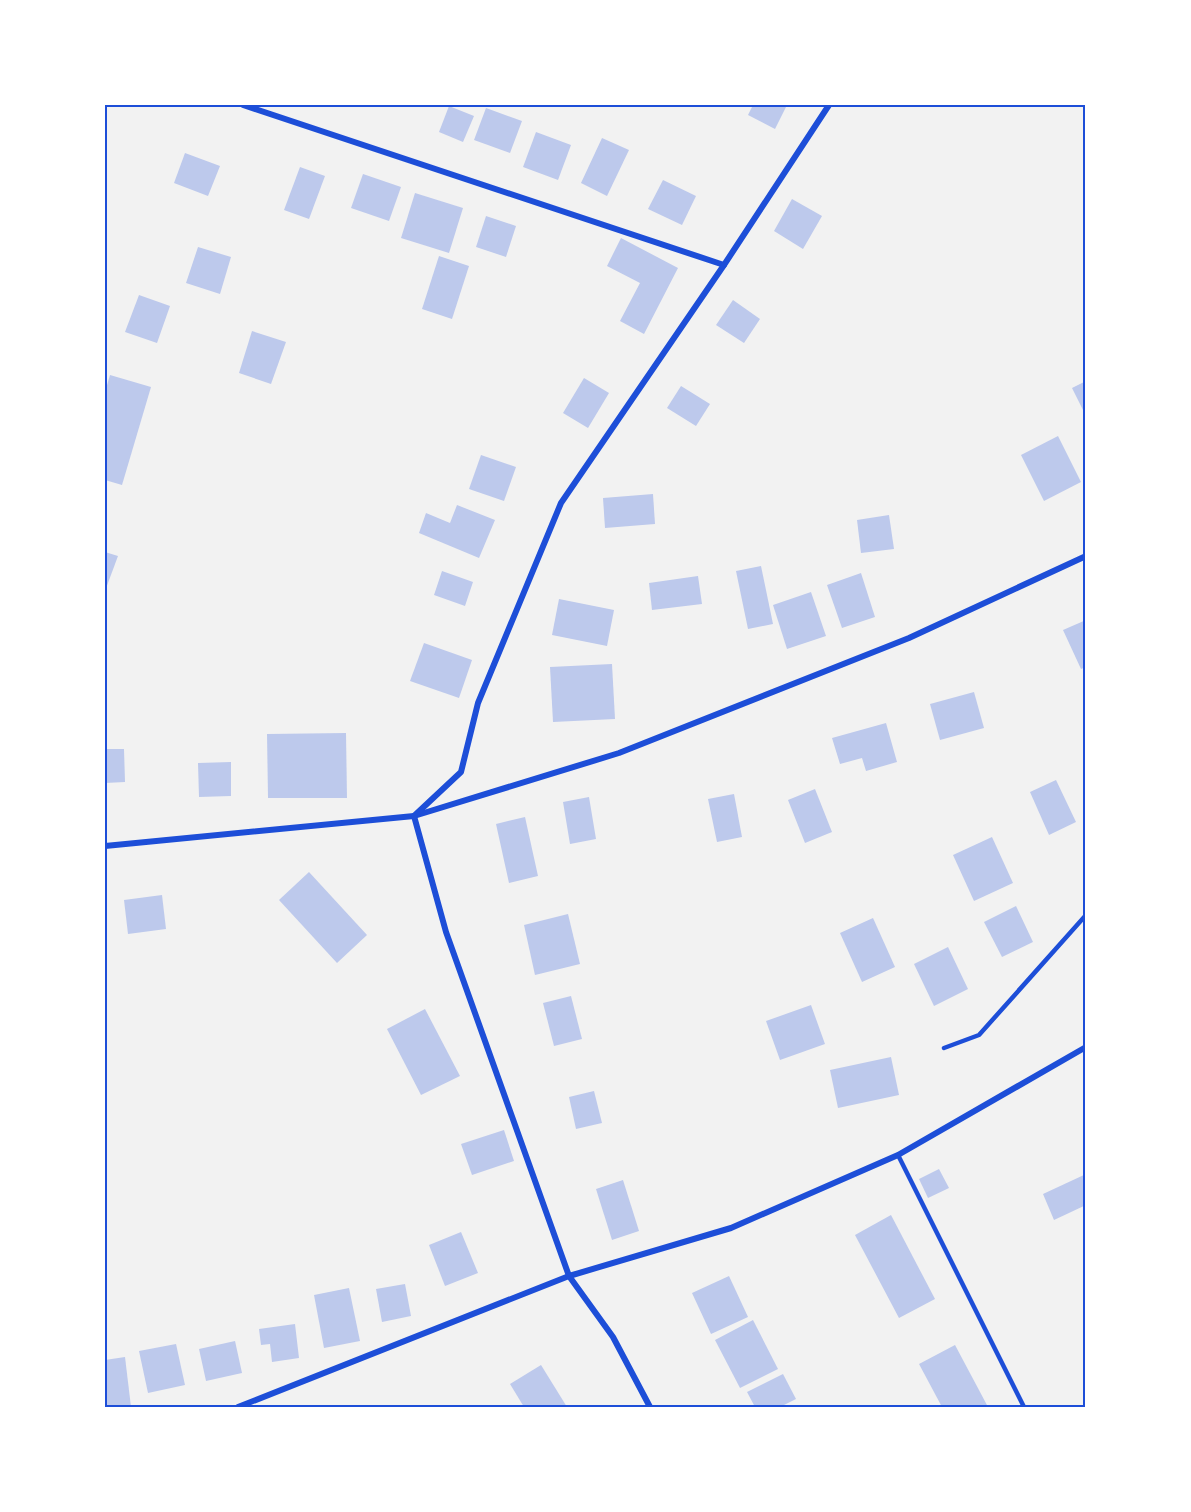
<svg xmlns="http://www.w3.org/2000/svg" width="1191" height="1512" font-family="'Work Sans',sans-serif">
	<rect width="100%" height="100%" fill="#f2f2f2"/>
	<g fill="#bdc9ec">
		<polygon points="753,105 787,105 775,129 748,115"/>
		<polygon points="449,106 474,116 463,142 439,132"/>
		<polygon points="486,108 522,121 510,153 474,140"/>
		<polygon points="536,132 571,145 558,180 523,167"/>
		<polygon points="602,138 629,150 607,196 581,183"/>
		<polygon points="185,153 220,166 208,196 174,183"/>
		<polygon points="300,167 325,176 309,219 284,210"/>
		<polygon points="363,174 401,187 389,221 351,208"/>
		<polygon points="663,180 696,196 682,225 648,209"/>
		<polygon points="415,193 463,208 449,253 401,238"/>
		<polygon points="792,199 822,216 803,249 774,231"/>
		<polygon points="486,216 516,226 506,257 476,247"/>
		<polygon points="621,238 678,268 644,334 620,321 640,283 607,266"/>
		<polygon points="198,247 231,257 220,294 186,283"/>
		<polygon points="439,256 469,266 452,319 422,309"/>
		<polygon points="139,295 170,306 157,343 125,332"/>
		<polygon points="733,300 760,319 744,343 716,325"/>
		<polygon points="252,331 286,342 271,384 239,373"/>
		<polygon points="110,375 151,387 122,485 105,480 105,392"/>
		<polygon points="584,378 609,393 588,428 563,413"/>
		<polygon points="1086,381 1086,416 1072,388"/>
		<polygon points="681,386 710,404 696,426 667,408"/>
		<polygon points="1058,436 1081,482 1044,501 1021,455"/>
		<polygon points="481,455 516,467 504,501 469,489"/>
		<polygon points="653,494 655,524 605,528 603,498"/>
		<polygon points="457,505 495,520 479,558 419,533 426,513 450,523"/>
		<polygon points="889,515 894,549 861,553 857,520"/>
		<polygon points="105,552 118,556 105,591"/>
		<polygon points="761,566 773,624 748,629 736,571"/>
		<polygon points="442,571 473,582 465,606 434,595"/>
		<polygon points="861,573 875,617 842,628 827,585"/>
		<polygon points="698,576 702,604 652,610 649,583"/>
		<polygon points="811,592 826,636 787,649 773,605"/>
		<polygon points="559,599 614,610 607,646 552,635"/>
		<polygon points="1086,620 1086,667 1081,669 1063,630"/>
		<polygon points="424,643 472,660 459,698 410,681"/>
		<polygon points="612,664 615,719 553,722 550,667"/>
		<polygon points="974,692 984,728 940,740 930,704"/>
		<polygon points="886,723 897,762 866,771 862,758 840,764 832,738"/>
		<polygon points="346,733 347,798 268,798 267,734"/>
		<polygon points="105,749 124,749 125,782 105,783"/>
		<polygon points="231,762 231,796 199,797 198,763"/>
		<polygon points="1056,780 1076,822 1049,835 1030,792"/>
		<polygon points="815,789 832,832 805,843 788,800"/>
		<polygon points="734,794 742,837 717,842 708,799"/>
		<polygon points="589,797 596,839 570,844 563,802"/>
		<polygon points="525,817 538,876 509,883 496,824"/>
		<polygon points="992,837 1013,883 974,901 953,855"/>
		<polygon points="309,872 367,935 337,963 279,900"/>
		<polygon points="162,895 166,929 128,934 124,900"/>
		<polygon points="1016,906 1033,942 1002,957 984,922"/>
		<polygon points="568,914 580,964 535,975 524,925"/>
		<polygon points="873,918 895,967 862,982 840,933"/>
		<polygon points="948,947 968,989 934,1006 914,964"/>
		<polygon points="571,996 582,1039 554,1046 543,1003"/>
		<polygon points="811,1005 825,1044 780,1060 766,1021"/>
		<polygon points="425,1009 460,1076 421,1095 387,1029"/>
		<polygon points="891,1057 899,1095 838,1108 830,1070"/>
		<polygon points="594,1091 602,1123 576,1129 569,1097"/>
		<polygon points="504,1130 514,1161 472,1175 461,1144"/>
		<polygon points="939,1169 949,1188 928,1198 919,1179"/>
		<polygon points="1086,1174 1086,1205 1054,1220 1043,1194"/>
		<polygon points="623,1180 639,1231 612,1240 596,1189"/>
		<polygon points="891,1215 935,1299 899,1318 855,1235"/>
		<polygon points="461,1232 478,1273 445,1286 429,1245"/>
		<polygon points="729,1276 748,1317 711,1334 692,1293"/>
		<polygon points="405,1284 411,1316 382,1322 376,1289"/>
		<polygon points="349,1288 360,1341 324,1348 314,1295"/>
		<polygon points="753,1320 778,1369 740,1388 715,1340"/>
		<polygon points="295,1324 299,1358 272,1362 270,1344 261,1345 259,1329"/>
		<polygon points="235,1341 242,1373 206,1381 199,1349"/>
		<polygon points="176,1344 185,1385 148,1393 139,1351"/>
		<polygon points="955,1345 988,1407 942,1407 919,1364"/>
		<polygon points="125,1357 131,1407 105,1407 105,1360"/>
		<polygon points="541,1365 567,1407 524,1407 510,1384"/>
		<polygon points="783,1374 796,1399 780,1407 755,1407 747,1392"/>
	</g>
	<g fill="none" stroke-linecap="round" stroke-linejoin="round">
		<g stroke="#1d4ed8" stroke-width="4.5">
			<polyline points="944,1048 979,1035 1086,915"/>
			<polyline points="898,1155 1024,1407"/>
		</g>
		<g stroke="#1d4ed8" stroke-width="6">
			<polyline points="243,105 724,265"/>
			<polyline points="105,846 414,816 619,753 909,638 1086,556"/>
			<polyline points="238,1407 569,1276 731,1228 898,1155 1086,1047"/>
			<polyline points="650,1407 613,1337 569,1276 446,932 414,816 461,772 478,703 561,503 724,265 829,105"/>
		</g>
	</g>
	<rect width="1191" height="1512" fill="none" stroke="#ffffff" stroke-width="213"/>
	<rect x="106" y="106" width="978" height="1300" fill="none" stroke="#1d4ed8" stroke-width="2"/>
</svg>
